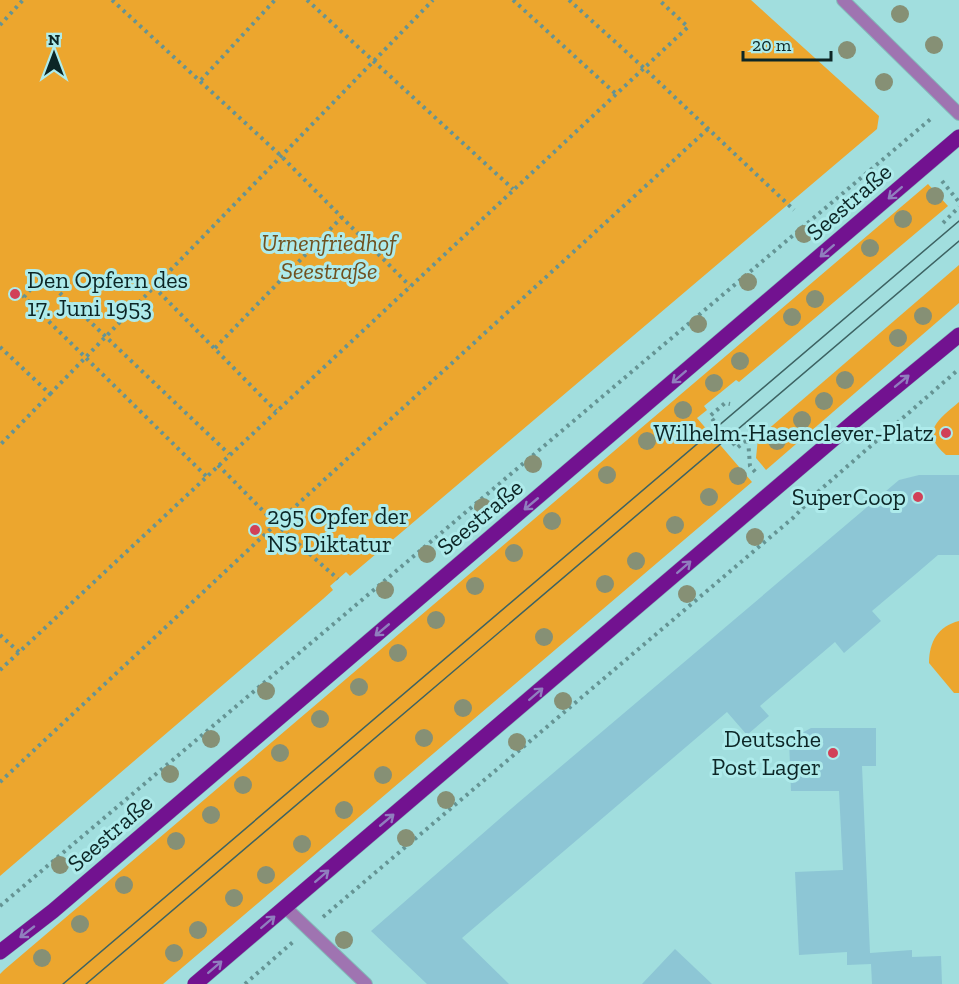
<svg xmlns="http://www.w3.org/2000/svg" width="959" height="984" font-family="'Zilla Slab',serif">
	<rect width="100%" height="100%" fill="#a1dede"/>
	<g fill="#eca62e">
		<polygon points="0,0 751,0 879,116 877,129 350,576 346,572 330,586 333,590 323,599 0,876"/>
		<polygon points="928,184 948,206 739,382 736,380 704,406 707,410 697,418 752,482 163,984 0,984 0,974 4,970"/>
		<polygon points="959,265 959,303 766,470 756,458 758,438"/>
		<path d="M959,402V455H946C919,432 939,419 959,402Z"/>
		<path d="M959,621V693H954L929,663C929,642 938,626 959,621Z"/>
	</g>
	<g fill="#8dc6d5">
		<polygon points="919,475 959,475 959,555 938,555 917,573 872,611 881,621 844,653 835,642 760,706 769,716 747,735 727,712 462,938 509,984 427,984 371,931 519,802 899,480"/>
		<polygon points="811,728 876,728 876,766 862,766 870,953 912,950 912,957 941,956 942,984 872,984 871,964 847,965 847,952 799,955 795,872 843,870 839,791 791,791 789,740"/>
		<polygon points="675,949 712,984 642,984"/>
	</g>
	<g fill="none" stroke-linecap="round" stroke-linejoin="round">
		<g stroke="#83b9b9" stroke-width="14">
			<g id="minor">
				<polyline points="843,0 959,114"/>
				<polyline points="285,907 366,984"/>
			</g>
		</g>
		<g stroke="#83b9b9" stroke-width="16">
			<g id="primary">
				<polyline points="0,952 53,911 959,137"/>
				<polyline points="195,984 857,419 959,335"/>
			</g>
		</g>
		<g stroke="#659494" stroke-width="4" stroke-dasharray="3 4.5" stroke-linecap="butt">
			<polyline points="112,0 280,155 410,286"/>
			<polyline points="307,0 513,189"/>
			<polyline points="513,0 616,94"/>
			<polyline points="569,0 644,68 794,210"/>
			<polyline points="0,25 23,0"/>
			<polyline points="201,80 275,0"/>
			<polyline points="942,181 959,202"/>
			<polyline points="943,223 959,207"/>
			<polyline points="154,287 276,411"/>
			<polyline points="0,347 50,394 0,445"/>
			<polyline points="215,348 342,217"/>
			<polyline points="50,394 433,0"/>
			<polyline points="714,421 710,416 725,403 730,404"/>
			<polyline points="748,439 754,431"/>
			<polyline points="733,443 737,448 748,439 750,466 758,475"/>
			<polyline points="218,465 276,524 338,579"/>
			<polyline points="206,476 24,297 42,276 229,454"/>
			<polyline points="0,635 19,652"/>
			<polyline points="0,670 688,27 659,0"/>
			<polyline points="0,782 276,524 709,128"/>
			<polyline points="0,906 933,117"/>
			<polyline points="323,917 794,517 819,491 959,369"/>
			<polyline points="245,984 294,941"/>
		</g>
		<use href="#minor" stroke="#9f74b1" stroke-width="12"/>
		<use href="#primary" stroke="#721290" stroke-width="15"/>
		<g stroke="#3d6363" stroke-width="1.5">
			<polyline points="63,984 959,221"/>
			<polyline points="86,984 959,241"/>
		</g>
	</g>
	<g fill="#869075">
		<circle cx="900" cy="14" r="9"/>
		<circle cx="934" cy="45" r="9"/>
		<circle cx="847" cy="50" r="9"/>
		<circle cx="884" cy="82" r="9"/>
		<circle cx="935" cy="196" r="9"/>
		<circle cx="903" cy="219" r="9"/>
		<circle cx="804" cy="234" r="9"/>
		<circle cx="870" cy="248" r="9"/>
		<circle cx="748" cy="282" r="9"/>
		<circle cx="815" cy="299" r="9"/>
		<circle cx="923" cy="316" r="9"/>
		<circle cx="792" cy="317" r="9"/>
		<circle cx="698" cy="324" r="9"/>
		<circle cx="898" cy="338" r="9"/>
		<circle cx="740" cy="361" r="9"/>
		<circle cx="845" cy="380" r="9"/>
		<circle cx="714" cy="383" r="9"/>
		<circle cx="824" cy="401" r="9"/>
		<circle cx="683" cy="410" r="9"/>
		<circle cx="802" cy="420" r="9"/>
		<circle cx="647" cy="441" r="9"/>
		<circle cx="777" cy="441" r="9"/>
		<circle cx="533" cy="464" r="9"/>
		<circle cx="607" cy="475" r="9"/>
		<circle cx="738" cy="476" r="9"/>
		<circle cx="709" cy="497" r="9"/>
		<circle cx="483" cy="507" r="9"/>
		<circle cx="552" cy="521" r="9"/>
		<circle cx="675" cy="525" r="9"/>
		<circle cx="755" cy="537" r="9"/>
		<circle cx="514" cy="553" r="9"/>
		<circle cx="427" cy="554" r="9"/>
		<circle cx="636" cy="561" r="9"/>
		<circle cx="605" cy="584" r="9"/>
		<circle cx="475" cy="586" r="9"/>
		<circle cx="385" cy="590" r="9"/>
		<circle cx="687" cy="594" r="9"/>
		<circle cx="436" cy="620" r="9"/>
		<circle cx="544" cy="637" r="9"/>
		<circle cx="398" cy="653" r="9"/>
		<circle cx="359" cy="687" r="9"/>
		<circle cx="266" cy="691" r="9"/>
		<circle cx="563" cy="701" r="9"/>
		<circle cx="463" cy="708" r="9"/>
		<circle cx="320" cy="719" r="9"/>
		<circle cx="424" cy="738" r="9"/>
		<circle cx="211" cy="739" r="9"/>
		<circle cx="517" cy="742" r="9"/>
		<circle cx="280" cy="753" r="9"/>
		<circle cx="170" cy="774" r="9"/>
		<circle cx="383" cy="775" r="9"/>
		<circle cx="243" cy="785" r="9"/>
		<circle cx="446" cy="800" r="9"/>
		<circle cx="344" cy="810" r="9"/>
		<circle cx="211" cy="815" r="9"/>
		<circle cx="406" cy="838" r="9"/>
		<circle cx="176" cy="841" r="9"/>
		<circle cx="302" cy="844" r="9"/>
		<circle cx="60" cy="865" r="9"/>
		<circle cx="266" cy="875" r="9"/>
		<circle cx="124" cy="885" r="9"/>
		<circle cx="234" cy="898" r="9"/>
		<circle cx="80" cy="924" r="9"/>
		<circle cx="198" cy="930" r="9"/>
		<circle cx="344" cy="940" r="9"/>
		<circle cx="174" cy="953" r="9"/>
		<circle cx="42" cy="958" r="9"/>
	</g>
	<defs><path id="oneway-shaft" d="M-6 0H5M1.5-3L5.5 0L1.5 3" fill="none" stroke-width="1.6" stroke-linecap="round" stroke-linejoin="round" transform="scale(1.5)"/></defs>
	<g stroke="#907ebe">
		<use href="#oneway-shaft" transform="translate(895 193) rotate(139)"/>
		<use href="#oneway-shaft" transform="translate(827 251) rotate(139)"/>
		<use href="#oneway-shaft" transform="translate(679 377) rotate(139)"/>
		<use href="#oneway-shaft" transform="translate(902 381) rotate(-39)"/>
		<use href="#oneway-shaft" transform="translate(531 504) rotate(140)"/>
		<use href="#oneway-shaft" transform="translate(684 567) rotate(-41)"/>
		<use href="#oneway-shaft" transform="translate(382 630) rotate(140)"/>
		<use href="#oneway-shaft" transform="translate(536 694) rotate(-41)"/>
		<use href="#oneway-shaft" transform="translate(387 820) rotate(-40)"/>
		<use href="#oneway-shaft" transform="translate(322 876) rotate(-41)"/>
		<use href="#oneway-shaft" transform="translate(268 922) rotate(-41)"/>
		<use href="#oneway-shaft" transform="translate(27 932) rotate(142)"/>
		<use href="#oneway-shaft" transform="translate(215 967) rotate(-41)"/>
	</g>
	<g fill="#d14158" stroke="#aeebeb" stroke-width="2">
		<circle cx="15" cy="294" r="6"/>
		<circle cx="946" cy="433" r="6"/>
		<circle cx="918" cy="497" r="6"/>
		<circle cx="255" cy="530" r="6"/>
		<circle cx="833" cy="753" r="6"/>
	</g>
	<g text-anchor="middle" stroke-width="6" stroke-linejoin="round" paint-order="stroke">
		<g font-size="24" fill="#0c2626" stroke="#aeebeb">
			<text transform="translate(849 202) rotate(-41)" y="8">Seestraße</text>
			<text transform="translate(480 517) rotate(-40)" y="8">Seestraße</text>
			<text transform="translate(110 833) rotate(-41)" y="8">Seestraße</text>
		</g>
		<g font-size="24" font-style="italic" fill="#70511f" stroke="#aeebeb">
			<text x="329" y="251">Urnenfriedhof<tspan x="329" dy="28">Seestraße</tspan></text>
		</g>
		<g font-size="24" fill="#0c2626" stroke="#aeebeb" text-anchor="end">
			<text x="27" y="288" text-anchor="start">Den Opfern des<tspan x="27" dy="28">17. Juni 1953</tspan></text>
			<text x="934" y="441">Wilhelm-Hasenclever-Platz</text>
			<text x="906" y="505">SuperCoop</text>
			<text x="267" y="524" text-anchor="start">295 Opfer der<tspan x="267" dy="28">NS Diktatur</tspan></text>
			<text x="821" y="747">Deutsche<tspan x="821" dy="28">Post Lager</tspan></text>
		</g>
	</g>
	<g transform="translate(54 54)" stroke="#aeebeb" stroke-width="4.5" paint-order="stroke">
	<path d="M0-4.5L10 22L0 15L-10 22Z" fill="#0c2626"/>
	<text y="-9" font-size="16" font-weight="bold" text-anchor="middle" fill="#0c2626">N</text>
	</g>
	<path d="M743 51v9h88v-9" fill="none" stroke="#0c2626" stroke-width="3"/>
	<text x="752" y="51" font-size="18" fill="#0c2626" stroke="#aeebeb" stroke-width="4.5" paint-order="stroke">20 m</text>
</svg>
